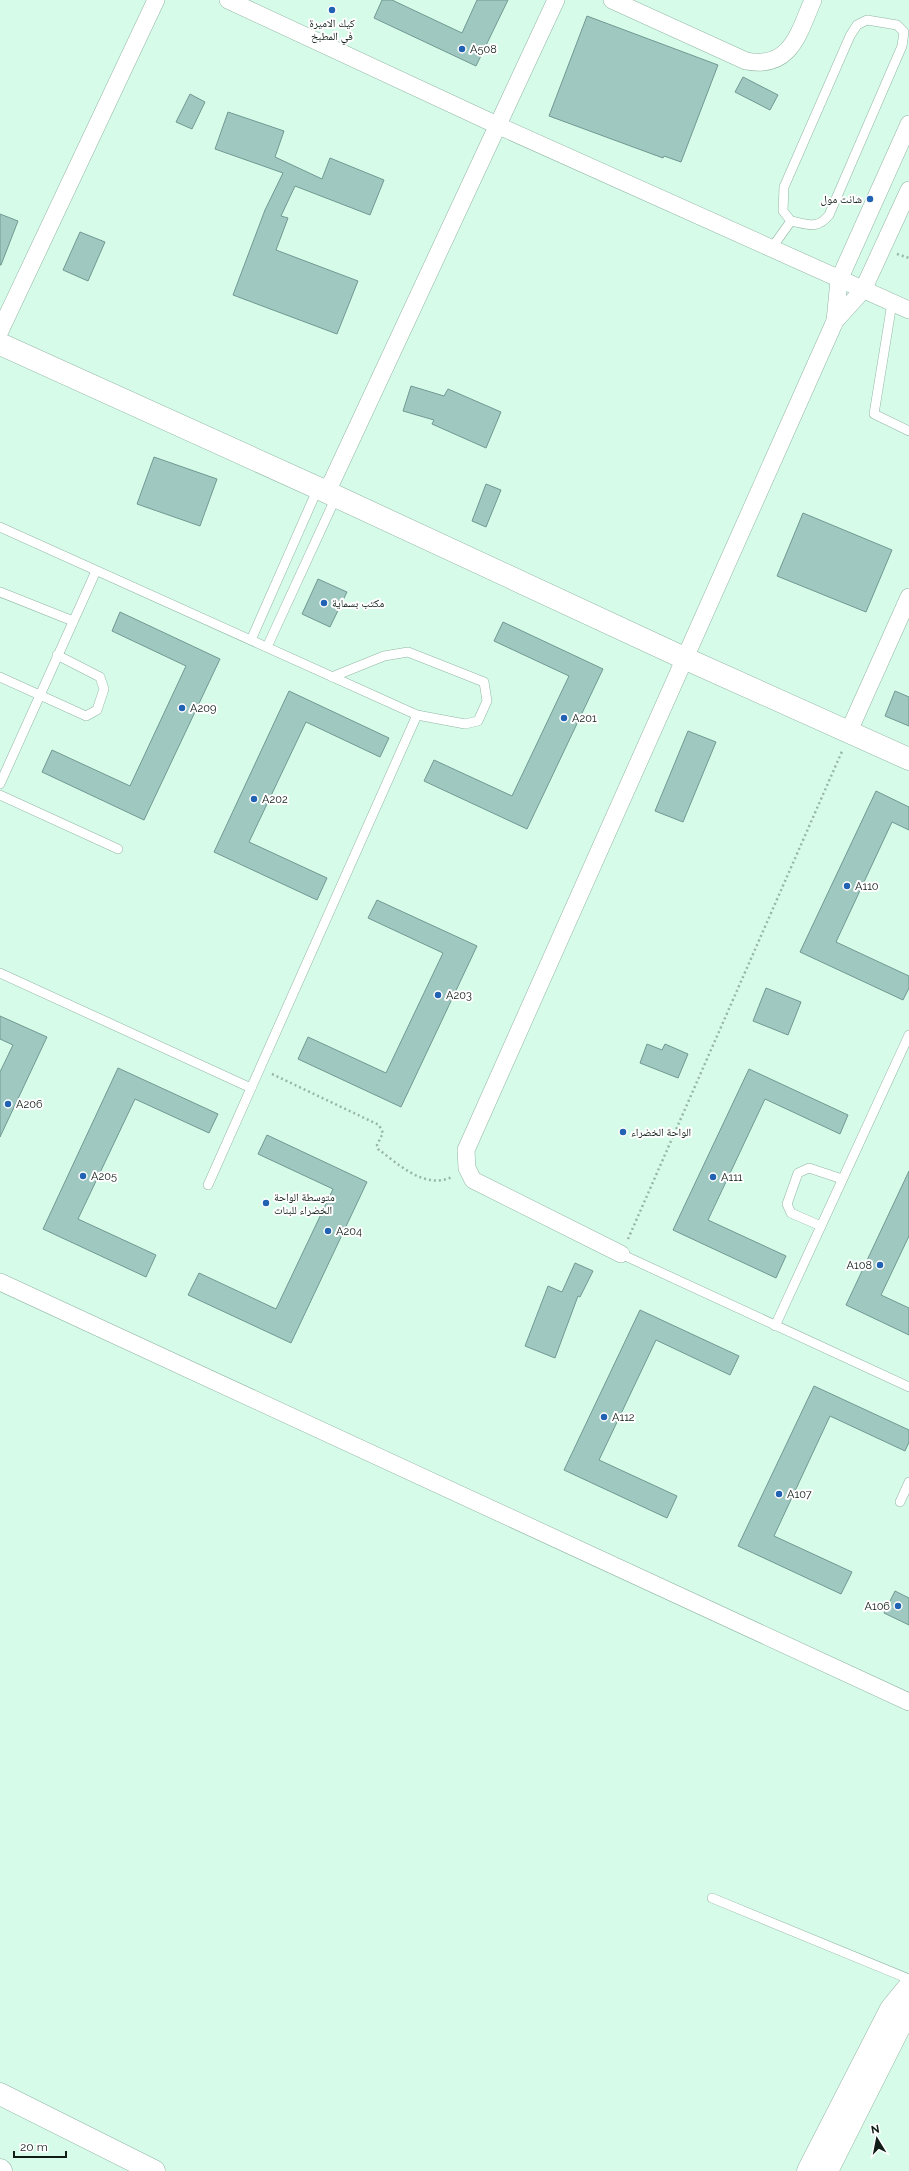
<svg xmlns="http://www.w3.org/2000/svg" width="909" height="2171" font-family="Raleway,'Noto Naskh Arabic',sans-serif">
	<rect width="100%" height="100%" fill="#d6fbe9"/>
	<g fill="#9ec8c0" stroke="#719992">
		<polygon points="382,0 392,0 462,33 477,0 508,0 476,66 374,18"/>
		<polygon points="587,16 718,65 681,162 664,156 663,158 549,116"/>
		<polygon points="743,77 778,95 770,110 735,92"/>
		<polygon points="190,94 205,102 192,129 176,122"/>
		<polygon points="228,112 284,131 275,157 322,179 330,158 384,180 370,215 295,186 281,216 288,218 276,250 358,281 337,334 233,295 265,210 283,173 215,149"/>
		<polygon points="0,214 18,221 1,265 0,265"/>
		<polygon points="80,232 105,242 88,281 63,270"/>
		<polygon points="411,386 444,396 448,389 501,412 486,448 432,424 434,420 403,411"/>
		<polygon points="154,457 217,479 200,526 137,504"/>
		<polygon points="486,484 501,490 486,527 472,521"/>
		<polygon points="803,513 892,550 866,612 777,576"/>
		<polygon points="318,579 347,592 330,627 302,614"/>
		<polygon points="120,612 220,659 144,820 42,772 52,750 130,786 186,666 112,631"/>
		<polygon points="503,622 603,669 527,829 424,781 434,760 512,796 569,676 494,641"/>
		<polygon points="289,691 389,738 380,757 306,722 249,842 327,878 317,900 214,852"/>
		<polygon points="895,691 909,697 909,726 885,716"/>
		<polygon points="688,731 716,742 683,822 655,811"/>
		<polygon points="876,791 909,807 909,830 892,822 836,942 909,976 909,988 903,1000 800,952"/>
		<polygon points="377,900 477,946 401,1107 298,1059 308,1037 386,1073 443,953 368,918"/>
		<polygon points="766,988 801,1002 788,1035 753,1021"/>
		<polygon points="0,1016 47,1037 0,1137 0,1072 13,1045 0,1039"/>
		<polygon points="647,1044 662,1050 665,1044 688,1054 678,1078 640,1063"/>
		<polygon points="118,1068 218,1114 209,1133 135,1099 78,1219 156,1255 146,1277 43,1229"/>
		<polygon points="749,1069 848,1115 840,1134 765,1099 708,1220 786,1256 776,1278 673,1230"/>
		<polygon points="267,1135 367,1182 291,1343 188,1295 199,1273 276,1309 333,1189 258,1154"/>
		<polygon points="909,1171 909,1236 881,1295 909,1308 909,1335 846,1305"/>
		<polygon points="575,1263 593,1271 580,1297 578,1296 555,1358 525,1346 548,1286 562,1292"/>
		<polygon points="640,1310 739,1356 730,1375 656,1340 599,1460 677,1496 667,1518 564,1470"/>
		<polygon points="814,1386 909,1430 909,1442 905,1451 830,1416 774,1536 852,1572 841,1594 738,1546"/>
		<polygon points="895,1591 909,1598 909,1625 884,1613"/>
	</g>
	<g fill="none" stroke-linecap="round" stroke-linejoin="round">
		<g stroke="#92b6a5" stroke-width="10">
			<g id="lane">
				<path d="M867,20L897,25L904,32L902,46L829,215C817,230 808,224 791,221L783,211L784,187L850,36L857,25Z"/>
				<polyline points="771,249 791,221"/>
				<polyline points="892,303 874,414 909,431"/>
				<polyline points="0,527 417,715 465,724 478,721 487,701 484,682 408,652 384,656 332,677"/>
				<polyline points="0,592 73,621"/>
				<polyline points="251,640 318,488"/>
				<polyline points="267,647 336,497"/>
				<polyline points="0,677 86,716 97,710 104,689 100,677 57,655"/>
				<polyline points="0,784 96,571"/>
				<polyline points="0,795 118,849"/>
				<polyline points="0,973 251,1088"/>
				<polyline points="208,1185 417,715"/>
				<polyline points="821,1226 791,1213 787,1204 798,1173 809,1168 842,1179"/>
				<polyline points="621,1254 909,1387"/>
				<polyline points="775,1326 909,1035"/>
				<polyline points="900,1502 909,1482"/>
				<polyline points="712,1898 909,1979"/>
			</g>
		</g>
		<g stroke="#92b6a5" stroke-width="18">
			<g id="street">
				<polyline points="228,0 499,126 909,310"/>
				<path d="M612,0L746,61C791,70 799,32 813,0"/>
				<polyline points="835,321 839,280 909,124"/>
				<polyline points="0,331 156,0"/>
				<polyline points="327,492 556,0"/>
				<polyline points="849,731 909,597"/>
				<polyline points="621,1254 473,1180 467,1168 466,1150 835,321 863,290 909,190"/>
				<polyline points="0,1282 909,1702"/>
			</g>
		</g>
		<g stroke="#92b6a5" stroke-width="23">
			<g id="secondary">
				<polyline points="0,344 318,488 684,658 909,759"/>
				<polyline points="808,2171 891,2009 909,1987"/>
				<polyline points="827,2171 909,2008"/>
			</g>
		</g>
		<g stroke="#92b6a5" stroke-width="23">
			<g id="highway">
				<polyline points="0,2094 154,2171"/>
				<polyline points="0,2170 1,2171"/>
			</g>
		</g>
		<g stroke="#98b6a7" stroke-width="2.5" stroke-dasharray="2 3" stroke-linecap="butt">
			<polyline points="897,254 909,258"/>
			<path d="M272,1074L379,1125L383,1133L377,1145L378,1149C398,1164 425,1190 452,1177"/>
			<polyline points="628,1239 843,749"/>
		</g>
		<use href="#lane" stroke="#fff" stroke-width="9"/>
		<use href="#street" stroke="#fff" stroke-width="17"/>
		<use href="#secondary" stroke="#fff" stroke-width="22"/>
		<use href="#highway" stroke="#fff" stroke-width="22"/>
	</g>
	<g fill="#2262b3" stroke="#fff" stroke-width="1.5">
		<circle cx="332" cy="10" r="4"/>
		<circle cx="462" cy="49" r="4"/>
		<circle cx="870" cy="199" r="4"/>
		<circle cx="324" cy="603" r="4"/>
		<circle cx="182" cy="708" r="4"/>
		<circle cx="564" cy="718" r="4"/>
		<circle cx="254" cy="799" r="4"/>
		<circle cx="847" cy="886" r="4"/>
		<circle cx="438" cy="995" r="4"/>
		<circle cx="8" cy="1104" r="4"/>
		<circle cx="623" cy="1132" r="4"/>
		<circle cx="83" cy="1176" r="4"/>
		<circle cx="713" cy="1177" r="4"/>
		<circle cx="266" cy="1203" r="4"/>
		<circle cx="328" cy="1231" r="4"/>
		<circle cx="880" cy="1265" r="4"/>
		<circle cx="604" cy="1417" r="4"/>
		<circle cx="779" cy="1494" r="4"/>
		<circle cx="898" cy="1606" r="4"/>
	</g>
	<g text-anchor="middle" stroke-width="4" stroke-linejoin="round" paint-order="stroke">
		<g font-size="11" fill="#101d17" stroke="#fff" text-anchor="start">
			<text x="332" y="27" text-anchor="middle">كيك الاميرة<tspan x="332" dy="13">في المطبخ</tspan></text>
			<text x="470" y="53">A508</text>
			<text x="862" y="203" text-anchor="end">شانت مول</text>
			<text x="332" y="607">مكتب بسماية</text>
			<text x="190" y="712">A209</text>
			<text x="572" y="722">A201</text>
			<text x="262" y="803">A202</text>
			<text x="855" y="890">A110</text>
			<text x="446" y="999">A203</text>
			<text x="16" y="1108">A206</text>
			<text x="631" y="1136">الواحة الخضراء</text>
			<text x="91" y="1180">A205</text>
			<text x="721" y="1181">A111</text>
			<text x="274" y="1201">متوسطة الواحة<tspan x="274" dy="13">الخضراء للبنات</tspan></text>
			<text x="336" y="1235">A204</text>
			<text x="872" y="1269" text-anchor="end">A108</text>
			<text x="612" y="1421">A112</text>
			<text x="787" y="1498">A107</text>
			<text x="890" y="1610" text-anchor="end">A106</text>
		</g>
	</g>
	<g transform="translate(877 2139) rotate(350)" stroke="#ffffff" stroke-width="3" paint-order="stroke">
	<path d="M0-3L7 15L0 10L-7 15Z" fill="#101d17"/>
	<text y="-6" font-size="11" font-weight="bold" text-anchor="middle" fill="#101d17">N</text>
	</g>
	<path d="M14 2151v6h52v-6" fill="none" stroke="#101d17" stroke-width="2"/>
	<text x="20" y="2151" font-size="12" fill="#101d17" stroke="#ffffff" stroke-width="3" paint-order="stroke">20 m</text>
</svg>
